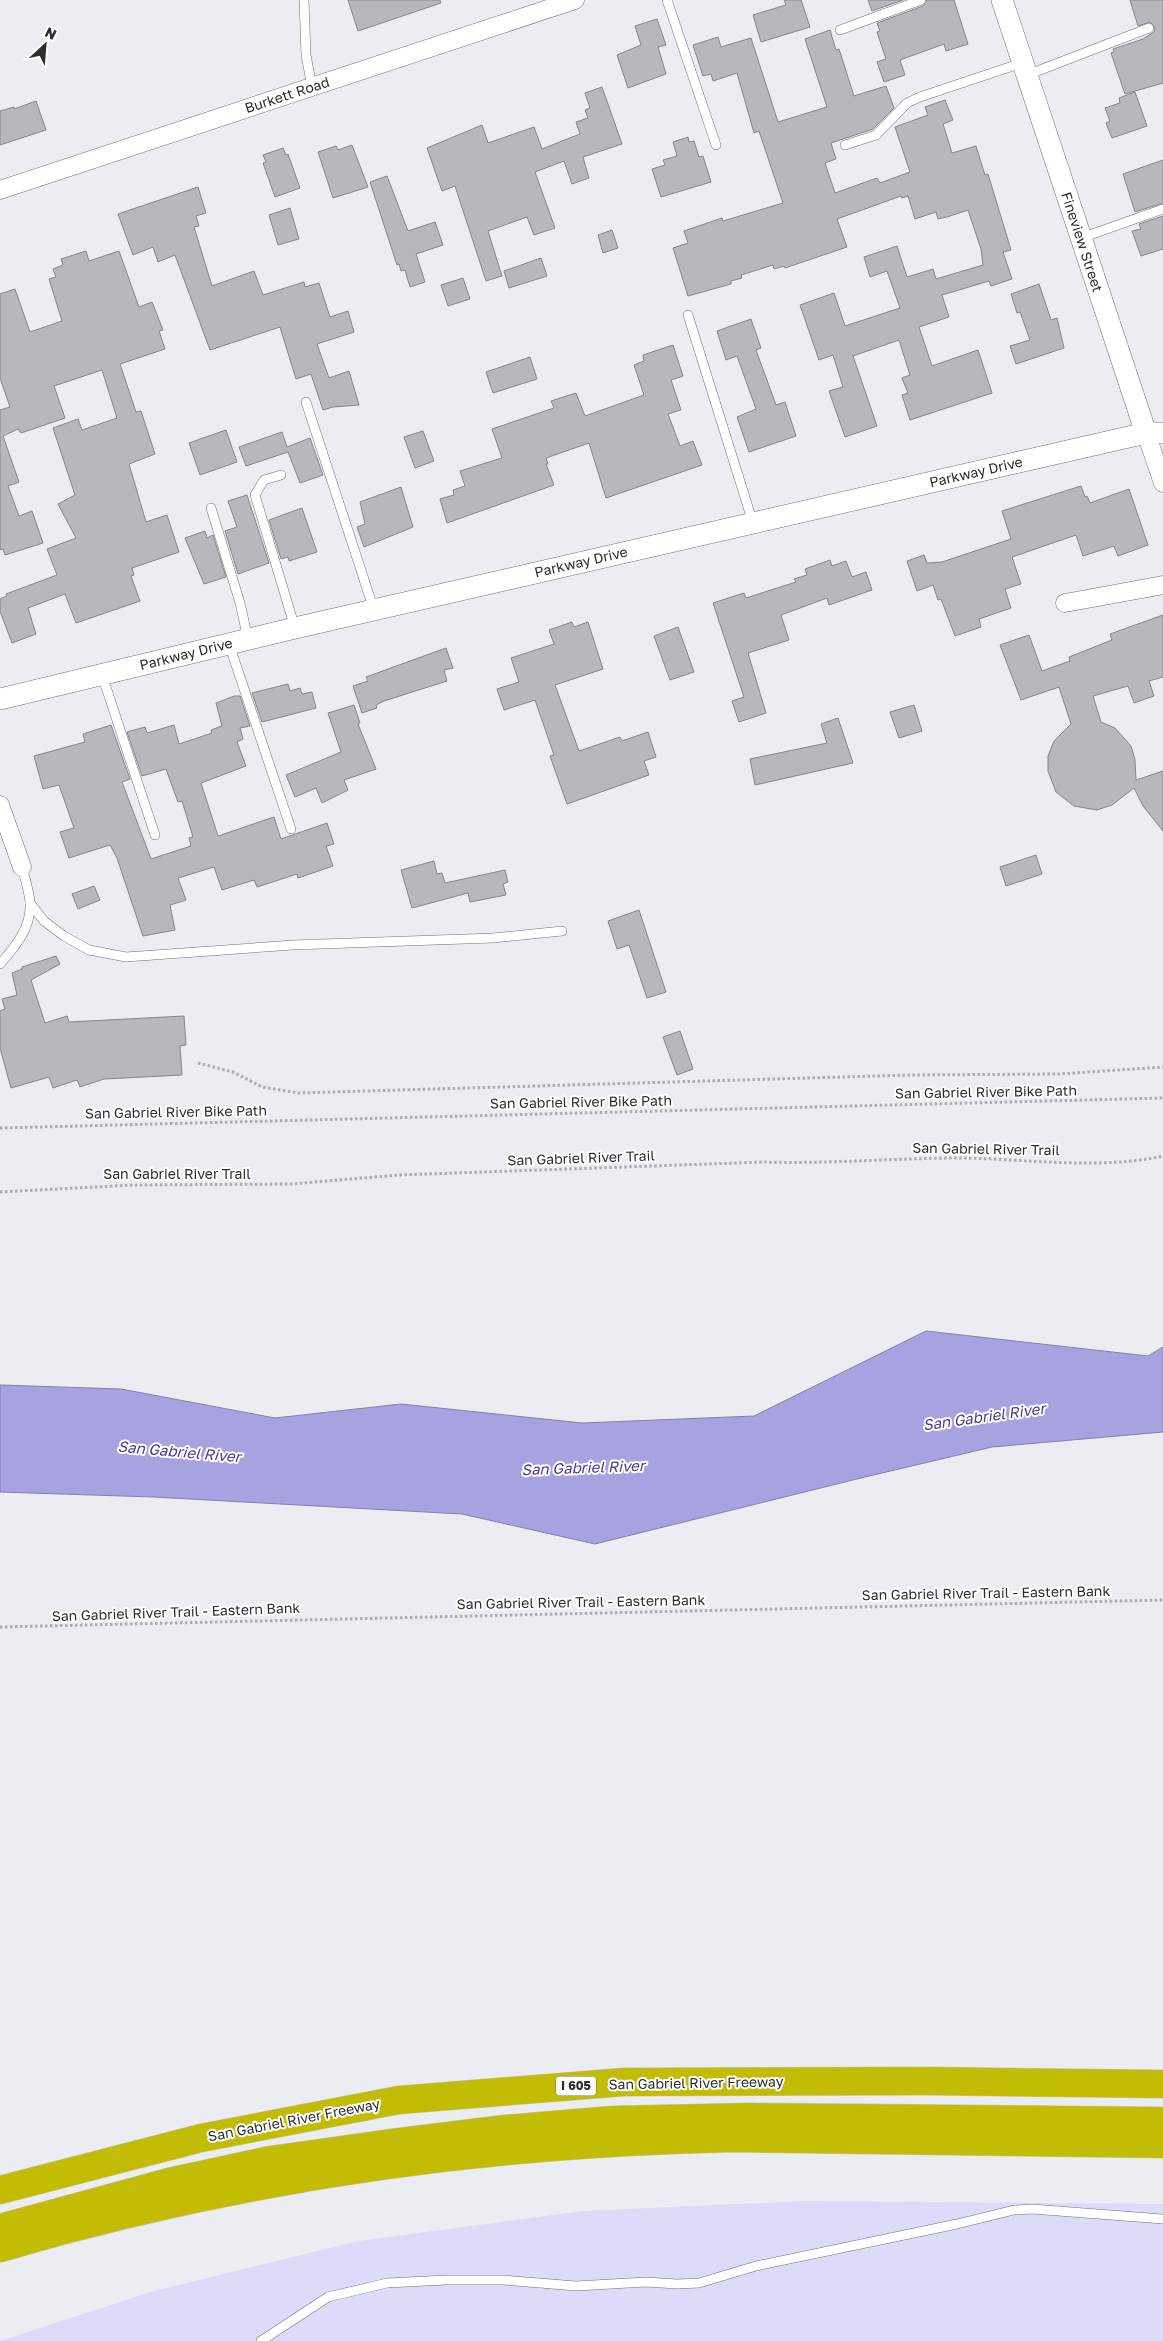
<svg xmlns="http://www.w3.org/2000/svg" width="1163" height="2341" font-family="'Golos Text',sans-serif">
	<rect width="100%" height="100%" fill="#ececf3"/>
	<polygon fill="#dddbfa" points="804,2201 1163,2204 1163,2341 0,2341 154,2291 359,2241 583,2211"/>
	<polygon fill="#a7a3e0" stroke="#8280ab" points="926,1331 1148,1356 1163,1347 1163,1432 992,1447 865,1477 595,1544 462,1514 153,1497 0,1492 0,1385 121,1389 275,1418 401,1404 582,1423 754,1416"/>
	<g fill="#b7b7bd" stroke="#85858b">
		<polygon points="348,0 440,0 441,3 358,31"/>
		<polygon points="784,0 801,0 810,27 761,42 753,15 786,5"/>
		<polygon points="868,0 903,0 872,11"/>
		<polygon points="927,0 954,0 968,44 946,51 944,44 900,60 905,75 884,82 877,62 886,59 877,32 880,31 877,23 923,6"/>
		<polygon points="1130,0 1163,0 1163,83 1125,94 1111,53 1114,52 1113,49 1143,39 1154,32 1155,28 1150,22 1138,26"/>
		<polygon points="657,19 666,45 658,47 666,74 628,88 617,55 641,45 635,26"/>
		<polygon points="830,30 836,50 839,49 854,96 886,86 894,108 873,129 831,143 836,159 825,163 835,193 877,178 880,183 910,172 895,127 928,115 925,107 945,100 953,120 943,124 952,153 976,146 985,175 988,174 1011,250 1003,252 1012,279 991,286 989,281 942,295 949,317 919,327 932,366 978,350 992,393 910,420 902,395 908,393 902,378 910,375 899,340 853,356 877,426 845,437 829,391 843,387 833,355 819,360 800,305 834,293 845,326 900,308 887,271 870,277 864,257 897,246 907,277 933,269 936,279 983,265 981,249 968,210 947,217 938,219 936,212 915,219 908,196 902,198 901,196 837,219 847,247 785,268 784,266 774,269 773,265 741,275 742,278 731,281 731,284 688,296 673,248 688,243 684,231 722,218 723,221 783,203 759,131 754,133 737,73 713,81 711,74 703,76 693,45 718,37 721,47 751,38 778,122 827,107 805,39"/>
		<polygon points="602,87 622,144 583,157 589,178 572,184 564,161 535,172 555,228 534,235 527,217 488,231 502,276 486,281 455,186 442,191 427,148 482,125 488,143 534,127 542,149 580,134 576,122 588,118 585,110 590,108 585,93"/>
		<polygon points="1135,92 1147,126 1112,138 1106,123 1110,121 1105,108 1120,103 1119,98"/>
		<polygon points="36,101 46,130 0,145 0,111 14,107 14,109"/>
		<polygon points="688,137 689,142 694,141 699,157 703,156 711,182 661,197 652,169 665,165 663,160 677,156 673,142"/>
		<polygon points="352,145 368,187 333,198 318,152 336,146 338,150"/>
		<polygon points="283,148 286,155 288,154 300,188 275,197 263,163 266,162 263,155"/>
		<polygon points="1163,160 1163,203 1135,212 1123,174"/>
		<polygon points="387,176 408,231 435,222 443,245 416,254 425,282 410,287 405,270 401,271 399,264 397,265 370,182"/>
		<polygon points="198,187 206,213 196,216 199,226 194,227 212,286 254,271 263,295 304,282 305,287 319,283 330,317 348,311 354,332 317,344 329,378 349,371 359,405 333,407 323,410 311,374 296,379 280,327 210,350 175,255 158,262 153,247 133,255 118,214"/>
		<polygon points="290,208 299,239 278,245 269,215"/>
		<polygon points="1163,216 1163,249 1141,256 1132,231 1141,229 1139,224"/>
		<polygon points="612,230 618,248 603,253 598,235"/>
		<polygon points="86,251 89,261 119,251 139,307 152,302 163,330 159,331 165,349 120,364 136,412 141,411 155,454 129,464 146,522 167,515 179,552 132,568 134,575 131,576 140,601 76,623 65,594 28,608 36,634 12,643 0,611 0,599 7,596 6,594 57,575 47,549 76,538 58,504 75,495 53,428 78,419 82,430 117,418 102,370 54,386 65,418 21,433 18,429 3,436 19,482 8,486 19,516 32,511 43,543 5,555 3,549 0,550 0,410 10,407 0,378 0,294 15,289 30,332 62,321 49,279 56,277 53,269 63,265 61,259"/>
		<polygon points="541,258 547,276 509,288 504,271"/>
		<polygon points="463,278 470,299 448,306 441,285"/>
		<polygon points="1039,284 1051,320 1057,318 1064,348 1016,364 1010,346 1030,340 1020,312 1017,313 1011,294"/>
		<polygon points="751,319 761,348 756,350 776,405 785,402 796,436 749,452 737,417 756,409 737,356 726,360 717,331"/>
		<polygon points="673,345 683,376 671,380 681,410 668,414 680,446 693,441 702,465 606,498 589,443 546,458 548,464 546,464 554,485 447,523 440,499 454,495 453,490 465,486 460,471 502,458 492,429 554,408 551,401 576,393 585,416 644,395 634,365 644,361 643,355"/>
		<polygon points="530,357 537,379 493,393 486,372"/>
		<polygon points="226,430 237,462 200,475 189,443"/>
		<polygon points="423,431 434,461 415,468 404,437"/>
		<polygon points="282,432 287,447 310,438 323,475 300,483 288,452 246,466 239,447"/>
		<polygon points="1081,486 1085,497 1087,496 1090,503 1129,489 1148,545 1118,556 1114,546 1083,556 1076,535 1012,557 1021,584 1005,589 1011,608 979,619 981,627 955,636 941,599 938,600 933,585 917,591 907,561 924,555 927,563 942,562 1011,539 1002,511"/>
		<polygon points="401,487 413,527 364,547 357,527 365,524 360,502"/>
		<polygon points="247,495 269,563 238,574 225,531 237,527 228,501"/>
		<polygon points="302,508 317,552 289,561 288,557 281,559 269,520"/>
		<polygon points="205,531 207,538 213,535 226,577 204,584 185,538"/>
		<polygon points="830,560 832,566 846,561 852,577 866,572 872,590 829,605 827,598 781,615 789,640 748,653 766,713 739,722 732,701 744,697 713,603 744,593 746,598 796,582 794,579 807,575 805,569"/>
		<polygon points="1163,615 1163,677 1149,681 1154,696 1134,703 1128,686 1093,696 1101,722 1115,728 1131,746 1135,760 1136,780 1163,771 1163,831 1143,806 1134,788 1112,805 1097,810 1074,806 1056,792 1048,771 1048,756 1054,741 1071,724 1059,687 1021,700 1000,645 1029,635 1042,671 1070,661 1069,657 1112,640 1110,634"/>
		<polygon points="572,622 574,627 588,622 603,669 555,685 579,751 620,737 622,741 648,732 656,757 644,761 649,775 567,804 550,756 554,755 535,700 504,710 497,689 519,682 511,658 554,644 549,630"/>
		<polygon points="678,627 694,672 670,680 654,636"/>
		<polygon points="446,648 453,668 444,670 447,681 384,701 376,705 377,708 362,713 353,686 368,681 366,677"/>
		<polygon points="288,684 290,691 300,688 302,694 312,692 316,708 262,722 252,693"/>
		<polygon points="234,696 240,696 250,726 240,728 243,739 237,742 246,766 201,783 218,836 274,817 281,839 327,823 334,844 326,846 333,866 298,878 297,874 257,887 254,880 222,890 214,867 178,878 186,900 170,905 175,930 143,936 117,858 110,845 69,858 60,832 74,828 59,785 43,789 34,756 85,742 83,734 111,725 130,779 122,782 151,859 191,846 189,838 193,837 182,801 178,802 166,769 142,776 127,732 145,727 147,733 174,725 179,744 212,733 211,730 222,726 216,703"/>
		<polygon points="354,705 360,723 358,724 376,769 344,780 348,790 322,803 316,788 295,797 286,775 341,752 328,713"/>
		<polygon points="914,705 922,731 899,738 890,712"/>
		<polygon points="838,718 853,763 755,785 750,759 827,743 821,724"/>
		<polygon points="1036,855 1042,874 1006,886 1000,867"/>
		<polygon points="434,861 437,874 442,873 445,883 505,870 508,882 503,884 506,895 470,902 468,893 412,908 401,870"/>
		<polygon points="94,886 100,900 78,909 72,894"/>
		<polygon points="639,910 666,992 647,998 629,945 617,949 608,921"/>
		<polygon points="56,956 60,964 31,980 45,1023 67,1016 69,1022 184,1016 186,1045 180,1046 182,1075 104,1079 80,1087 77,1080 53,1088 49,1077 11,1088 0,1048 0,1011 5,1009 2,999 17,995 12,973 22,969 22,967"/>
		<polygon points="680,1031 693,1069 677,1075 663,1037"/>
	</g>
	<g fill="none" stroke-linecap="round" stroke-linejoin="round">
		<g stroke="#707075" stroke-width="10">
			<g id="service">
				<polyline points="304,0 306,55 312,87"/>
				<polyline points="667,0 716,145"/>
				<polyline points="840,30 921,0"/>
				<polyline points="1027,75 1149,28"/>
				<polyline points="845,145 876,135 907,103 920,97 1022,63"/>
				<polyline points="1081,238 1163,209"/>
				<polyline points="688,315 753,523"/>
				<polyline points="306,402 374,610"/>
				<polyline points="281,475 264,480 255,495 295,628"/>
				<polyline points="211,508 240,603 248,639"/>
				<polyline points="229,644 291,829"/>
				<polyline points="102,675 155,835"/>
				<polyline points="30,903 44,921 64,936 89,950 126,957 293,945 493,938 562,931"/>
				<path d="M0,964C15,947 32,927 30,902C29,891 25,878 22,867"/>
				<polyline points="261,2341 328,2297 387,2283 446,2280 503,2280 576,2286 646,2282 677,2284 699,2283 756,2266 957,2224 1014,2210 1032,2209 1163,2219"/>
			</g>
		</g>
		<g stroke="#707075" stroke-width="19">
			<g id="minor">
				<polyline points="0,190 575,0"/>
				<polyline points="1146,433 1163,483"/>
				<polyline points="1065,603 1163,585"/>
				<polyline points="0,805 22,867"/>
			</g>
		</g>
		<g stroke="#707075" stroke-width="22">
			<g id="tertiary">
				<polyline points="1002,0 1146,433"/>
				<polyline points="0,699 295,628 1146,433 1163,433"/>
			</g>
		</g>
		<g stroke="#c8c8c9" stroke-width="29">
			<g id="motorway">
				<polyline points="0,2190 201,2138 399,2100 624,2082 926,2081 1163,2084"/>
				<polyline points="0,2228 169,2182 270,2160 398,2142 505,2129 612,2120 749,2117 1163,2121"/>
				<path d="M0,2248C239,2178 485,2143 734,2138L1163,2144"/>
			</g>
		</g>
		<g stroke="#ababb0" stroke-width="3" stroke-dasharray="2.5 2.5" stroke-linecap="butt">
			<polyline points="198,1063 233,1072 262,1087 298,1093 910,1075 1059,1074 1163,1067"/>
			<polyline points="0,1128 1163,1098"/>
			<path d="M0,1192L134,1185L291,1184L399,1175L764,1162C830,1164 896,1158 962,1158C1027,1159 1100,1170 1163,1156"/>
			<polyline points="0,1627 1163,1600"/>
		</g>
		<use href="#service" stroke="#fff" stroke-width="9"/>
		<use href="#minor" stroke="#fff" stroke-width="18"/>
		<use href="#tertiary" stroke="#fff" stroke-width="21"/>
		<use href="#motorway" stroke="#c3bc05" stroke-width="28"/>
	</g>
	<g text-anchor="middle" stroke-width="4" stroke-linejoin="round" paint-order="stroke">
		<rect fill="#fff" stroke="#6c6c6d" stroke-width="1" x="556" y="2076.5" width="40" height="19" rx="4"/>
		<g font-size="12" font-weight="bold" fill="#2d2d2f">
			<text x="576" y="2090">I 605</text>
		</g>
		<g font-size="14" fill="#2d2d2f" stroke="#fff">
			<text transform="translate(287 95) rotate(-18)" y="5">Burkett Road</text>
			<text transform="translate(1082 242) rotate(72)" y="5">Fineview Street</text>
			<text transform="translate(976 472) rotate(-13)" y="5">Parkway Drive</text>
			<text transform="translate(581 562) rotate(-13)" y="5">Parkway Drive</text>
			<text transform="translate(186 654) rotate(-14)" y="5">Parkway Drive</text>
			<text transform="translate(986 1092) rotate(-1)" y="5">San Gabriel River Bike Path</text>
			<text transform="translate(581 1102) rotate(-1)" y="5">San Gabriel River Bike Path</text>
			<text transform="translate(176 1112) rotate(-1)" y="5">San Gabriel River Bike Path</text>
			<text transform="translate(986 1149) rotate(1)" y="5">San Gabriel River Trail</text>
			<text transform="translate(581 1158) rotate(-2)" y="5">San Gabriel River Trail</text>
			<text x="177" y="1179">San Gabriel River Trail</text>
			<text transform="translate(986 1593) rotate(-1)" y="5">San Gabriel River Trail - Eastern Bank</text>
			<text transform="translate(581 1602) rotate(-1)" y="5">San Gabriel River Trail - Eastern Bank</text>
			<text transform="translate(176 1612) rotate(-2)" y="5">San Gabriel River Trail - Eastern Bank</text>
			<text transform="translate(696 2083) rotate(-1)" y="5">San Gabriel River Freeway</text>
			<text transform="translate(294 2120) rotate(-11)" y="5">San Gabriel River Freeway</text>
		</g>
		<g font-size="15" font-style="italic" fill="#493d87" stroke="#fff">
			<text transform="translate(984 1417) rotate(-8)" y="5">San Gabriel River</text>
			<text transform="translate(179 1452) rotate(5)" y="5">San Gabriel River</text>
			<text transform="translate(583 1468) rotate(-2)" y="5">San Gabriel River</text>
		</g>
	</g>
	<g transform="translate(45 45) rotate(26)" stroke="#ffffff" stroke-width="4" paint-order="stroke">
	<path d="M0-4L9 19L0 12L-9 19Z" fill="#2d2d2f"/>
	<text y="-8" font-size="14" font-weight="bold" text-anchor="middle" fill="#2d2d2f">N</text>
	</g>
</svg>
